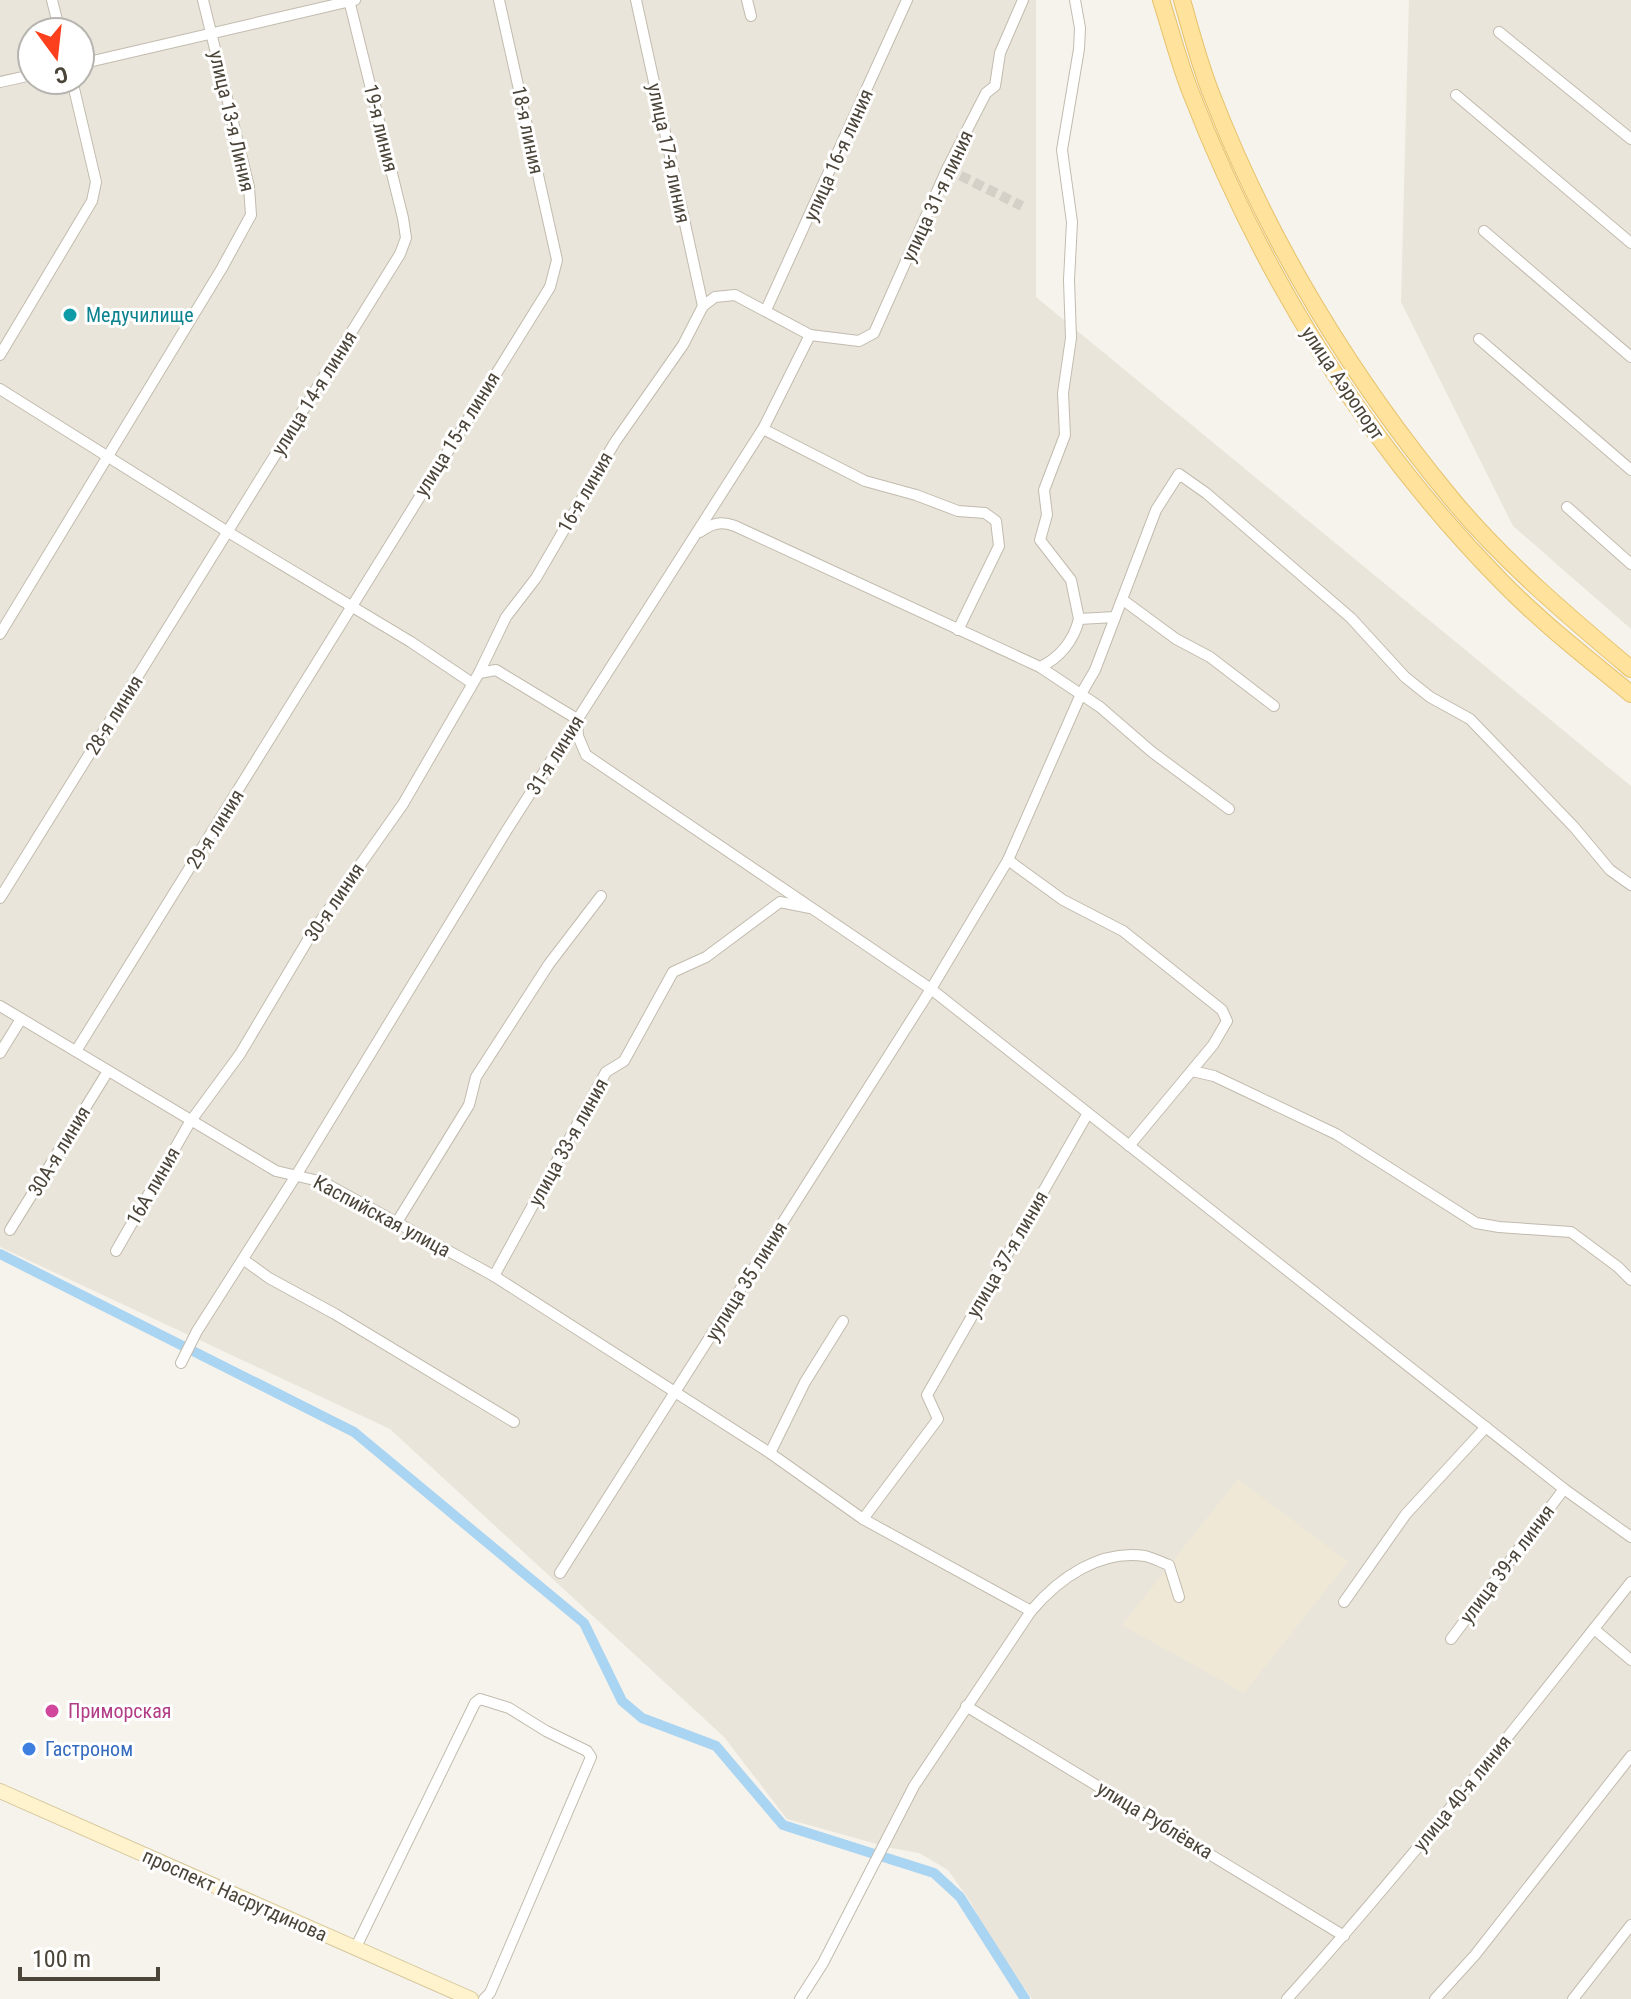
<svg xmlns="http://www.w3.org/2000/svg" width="1631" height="1999" font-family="'Roboto Condensed',sans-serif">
	<rect width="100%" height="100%" fill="#f6f3ec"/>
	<g fill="#eae5da" fill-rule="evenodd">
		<path d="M0,0H1036V297L1631,786V1999H1032L988,1935L970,1901L948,1870L919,1853L891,1848L787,1819L724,1737L390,1429L0,1247ZM32,32H80V80H32Z"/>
		<polygon points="1409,0 1631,0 1631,629 1513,526 1401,302"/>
	</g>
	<polygon fill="#efe8d6" points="1238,1479 1348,1562 1244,1693 1122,1625"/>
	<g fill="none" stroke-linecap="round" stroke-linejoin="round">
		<polyline stroke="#a9d4f2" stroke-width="10" points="0,1254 354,1432 584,1623 622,1701 642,1718 716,1746 783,1825 934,1873 960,1897 1025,1999"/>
		<polyline stroke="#d4d0c8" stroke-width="10" stroke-dasharray="10 5" stroke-linecap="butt" points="947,169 1022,206"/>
		<g stroke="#c2bbae" stroke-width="12">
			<g id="minor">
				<polyline points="52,0 60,32"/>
				<polyline points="636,0 703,306"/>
				<polyline points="747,0 751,16"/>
				<polyline points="1075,0 1080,28 1079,49 1062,150 1072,222 1069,280 1071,338 1063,393 1065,435 1044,490 1047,515 1040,540 1071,580 1079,619 1115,617"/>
				<polyline points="1499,32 1631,139"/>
				<polyline points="80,64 355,0"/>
				<polyline points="0,82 32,75"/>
				<polyline points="1456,95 1631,243"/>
				<polyline points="1484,231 1631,357"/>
				<polyline points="766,310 907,0"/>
				<polyline points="1479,339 1631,470"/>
				<polyline points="0,355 92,201 96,182 72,80"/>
				<polyline points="0,389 228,532 411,642 472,683"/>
				<polyline points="763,429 865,481 916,495 958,511 985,513 996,521 999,546 958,630"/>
				<polyline points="1567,507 1631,564"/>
				<path d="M700,532C712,523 721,521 735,526L1040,667C1060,658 1074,640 1079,619"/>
				<polyline points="1123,600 1176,639 1210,657 1274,706"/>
				<polyline points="0,634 222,268 251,215 249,187 203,0"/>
				<polyline points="1040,667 1100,707 1152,752 1229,809"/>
				<polyline points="479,673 496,670 577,719 578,736 586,755 931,989 1008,860 1081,694 1095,670 1156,510 1179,474 1206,493 1351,618 1405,677 1430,697 1470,719 1574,827 1610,870 1631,885"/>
				<polyline points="1008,860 1063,900 1123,931 1222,1010 1227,1021 1213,1045 1129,1146"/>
				<polyline points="0,898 400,254 406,238 403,218 349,0"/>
				<polyline points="0,1006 276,1171 323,1182 494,1276 770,1453 863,1519 1031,1611 914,1786 823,1963 800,1999"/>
				<path d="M76,1051C236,797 390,541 550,287L557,260L499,0"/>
				<polyline points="0,1053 21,1019"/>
				<polyline points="1192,1071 1214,1076 1336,1134 1476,1223 1499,1227 1571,1232 1618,1267 1631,1280"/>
				<polyline points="397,1222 469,1105 476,1077 549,964 601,896"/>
				<polyline points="10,1230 108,1071"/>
				<polyline points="116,1251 190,1122 240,1054 312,933 403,804 479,673 506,617 536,578 615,442 683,345 703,306 715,297 735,295 810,335 859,341 874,333 947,169 986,93 995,86 1000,53 1023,0"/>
				<polyline points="244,1260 269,1278 335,1314 514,1422"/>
				<polyline points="494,1276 606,1072 624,1061 673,972 706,957 780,902 810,908"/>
				<polyline points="181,1363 197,1331 297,1174 505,833 764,427 810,335"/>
				<polyline points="770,1453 805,1382 843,1321"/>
				<polyline points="863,1519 938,1419 927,1395 1088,1113"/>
				<polyline points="560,1573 931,989 1564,1489 1631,1537"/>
				<polyline points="1344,1602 1406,1514 1486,1427"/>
				<path d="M1031,1611C1059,1578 1100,1549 1145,1556C1153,1558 1161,1562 1169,1565L1179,1597"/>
				<polyline points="1594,1629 1631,1660"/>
				<polyline points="1451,1639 1564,1489"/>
				<polyline points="966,1706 1344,1936"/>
				<polyline points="355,1949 475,1703 480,1699 509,1708 546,1731 587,1751 591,1757 490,1993 484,1999"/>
				<path d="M1287,1999C1408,1865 1519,1723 1631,1582"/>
				<polyline points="1435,1999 1475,1955 1631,1756"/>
				<polyline points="1573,1999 1631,1925"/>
			</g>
		</g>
		<g stroke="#d6c79b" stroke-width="16">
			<polyline id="secondary" points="0,1791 471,1999"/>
		</g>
		<g stroke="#e6c16a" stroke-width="18">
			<g id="primary">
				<path d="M1161,0C1171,31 1179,63 1191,93C1261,274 1366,444 1502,582C1542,623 1587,658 1631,694"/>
				<path d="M1182,0C1191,31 1199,63 1211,93C1267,239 1351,377 1451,498C1503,561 1568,616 1631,669"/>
			</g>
		</g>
		<use href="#minor" stroke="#fff" stroke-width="10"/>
		<use href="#secondary" stroke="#fff3cd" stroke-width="14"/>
		<use href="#primary" stroke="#ffe39c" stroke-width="16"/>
	</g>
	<circle fill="#0f9aa8" stroke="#fff" stroke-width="3" cx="70" cy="315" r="8"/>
	<circle fill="#d1479c" stroke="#fff" stroke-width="3" cx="52" cy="1711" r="8"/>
	<circle fill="#3f7fe0" stroke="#fff" stroke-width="3" cx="29" cy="1749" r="8"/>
	<g text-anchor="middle" stroke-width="6" stroke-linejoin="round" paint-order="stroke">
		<g font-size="20" fill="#4b4439" stroke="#fff">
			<text transform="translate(232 121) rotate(77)" y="7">улица 13-я Линия</text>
			<text transform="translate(381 128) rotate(76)" y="7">19-я линия</text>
			<text transform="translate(528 130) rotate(78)" y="7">18-я линия</text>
			<text transform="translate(669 153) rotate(78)" y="7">улица 17-я линия</text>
			<text transform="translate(838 155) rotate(-66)" y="7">улица 16-я линия</text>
			<text transform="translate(937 196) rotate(-65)" y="7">улица 31-я линия</text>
			<text transform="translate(1343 383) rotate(56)" y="7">улица Аэропорт</text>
			<text transform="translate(314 393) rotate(-58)" y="7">улица 14-я линия</text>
			<text transform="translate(457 434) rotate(-58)" y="7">улица 15-я линия</text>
			<text transform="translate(585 492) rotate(-60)" y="7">16-я линия</text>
			<text transform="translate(114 715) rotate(-58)" y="7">28-я линия</text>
			<text transform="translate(555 755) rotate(-58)" y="7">31-я линия</text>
			<text transform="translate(215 829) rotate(-58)" y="7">29-я линия</text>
			<text transform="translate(334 902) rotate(-56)" y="7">30-я линия</text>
			<text transform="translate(568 1142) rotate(-61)" y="7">улица 33-я линия</text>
			<text transform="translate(59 1151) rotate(-59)" y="7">30А-я линия</text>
			<text transform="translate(153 1186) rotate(-60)" y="7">16А линия</text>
			<text transform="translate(382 1216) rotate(28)" y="7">Каспийская улица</text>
			<text transform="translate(1007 1254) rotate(-60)" y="7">улица 37-я линия</text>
			<text transform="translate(746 1281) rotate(-58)" y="7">уулица 35 линия</text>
			<text transform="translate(1507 1564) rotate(-53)" y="7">улица 39-я линия</text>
			<text transform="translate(1462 1793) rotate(-51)" y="7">улица 40-я линия</text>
			<text transform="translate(1155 1820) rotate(31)" y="7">улица Рублёвка</text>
			<text transform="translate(235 1895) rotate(24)" y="7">проспект Насрутдинова</text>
		</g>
		<g font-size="20" fill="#0d838f" stroke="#fff" text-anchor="start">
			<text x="86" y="322">Медучилище</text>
		</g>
		<g font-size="20" fill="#b23c85" stroke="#fff" text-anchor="start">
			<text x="68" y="1718">Приморская</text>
		</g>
		<g font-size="20" fill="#366cbe" stroke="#fff" text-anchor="start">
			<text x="45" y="1756">Гастроном</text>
		</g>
	</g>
	<g transform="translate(56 56) rotate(165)"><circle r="38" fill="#ffffff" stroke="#b7b4b0" stroke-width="2"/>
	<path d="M0-6L14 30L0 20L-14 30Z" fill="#fc3f1d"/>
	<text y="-12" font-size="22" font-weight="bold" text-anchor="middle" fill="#4b4439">С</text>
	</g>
	<path d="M20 1967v12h138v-12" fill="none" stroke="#4b4439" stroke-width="4"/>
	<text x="32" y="1967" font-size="24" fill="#4b4439" stroke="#ffffff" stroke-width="6" paint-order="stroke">100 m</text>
</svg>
